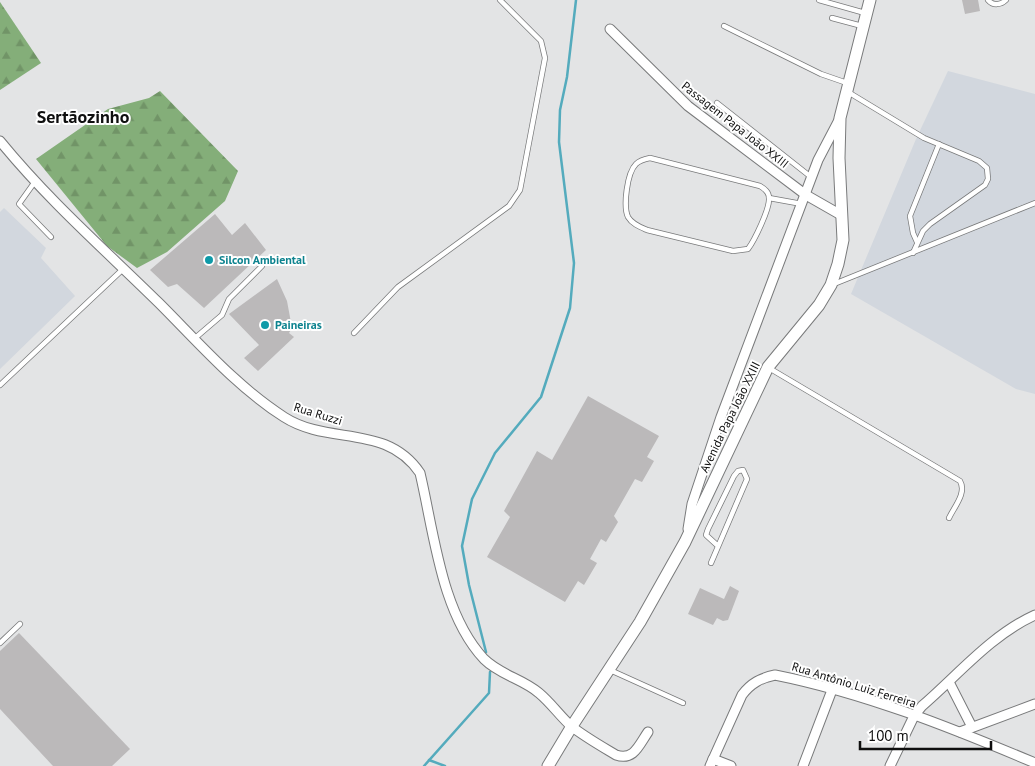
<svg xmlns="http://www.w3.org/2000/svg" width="1035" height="766" font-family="'PT Sans',sans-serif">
	<defs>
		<pattern id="forest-firs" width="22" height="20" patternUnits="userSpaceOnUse" patternTransform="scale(1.25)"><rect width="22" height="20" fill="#84ae79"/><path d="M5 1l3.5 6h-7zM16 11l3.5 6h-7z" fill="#719467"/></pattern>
	</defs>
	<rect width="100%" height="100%" fill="#e3e4e5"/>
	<g fill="#d2d7de">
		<polygon points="948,71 1035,94 1035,394 1016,389 851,294 916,139"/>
		<polygon points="4,208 46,248 41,258 75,296 0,369 0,212"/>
	</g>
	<g fill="url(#forest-firs)">
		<polygon points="0,2 41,63 0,90"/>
		<polygon points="160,91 238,171 225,201 167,252 137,268 107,246 36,159 108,109 149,98"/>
	</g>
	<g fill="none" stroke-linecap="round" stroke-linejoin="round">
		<g stroke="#54abbd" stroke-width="2.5">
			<polyline points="486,652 469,585 462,546 472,499 495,453 541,397 570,308 574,263 559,142 560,110 567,77 576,0"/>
			<polyline points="429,760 445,766"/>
			<polyline points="424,766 489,693 490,672"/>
		</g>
	</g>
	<g fill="#bbb9ba">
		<polygon points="962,0 978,0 980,11 965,14"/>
		<polygon points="215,214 232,235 245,223 266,250 204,308 177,284 168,287 150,270"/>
		<polygon points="277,279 287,301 292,328 289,333 294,337 258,371 244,358 259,345 229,314"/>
		<polygon points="588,396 659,436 647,457 654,461 642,482 635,479 614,516 618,522 606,542 601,539 590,559 597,563 584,585 578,581 565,602 487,557 510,517 504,511 537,451 552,460"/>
		<polygon points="730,586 739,591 728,620 723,621 717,618 713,625 688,614 700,588 724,599"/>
		<polygon points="19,633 130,749 112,766 53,766 0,709 0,651"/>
	</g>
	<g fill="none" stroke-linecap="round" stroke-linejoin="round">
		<g stroke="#797a7b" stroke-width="6">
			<g id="service">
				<polyline points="819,0 865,13"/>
				<path d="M988,0C993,6 1001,5 1006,0"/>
				<polyline points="832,18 862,26"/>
				<polyline points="724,26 821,74 847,83"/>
				<polyline points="848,92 924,138 979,161 987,168 988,179 985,185 930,224 923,231 913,253"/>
				<polyline points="717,103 811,177"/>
				<path d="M650,158L760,186C765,189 769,192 769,198C770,209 754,241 748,249L733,251L647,230C640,227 632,224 628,217C623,206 627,173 636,164C640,160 645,159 650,158Z"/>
				<polyline points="34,183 19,204 51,237"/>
				<polyline points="769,198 802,204"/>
				<polyline points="917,242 913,233 910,216 939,144"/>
				<polyline points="834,284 1035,203"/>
				<polyline points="354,333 398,287 509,206 520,190 545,58 541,41 500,0"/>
				<polyline points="194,339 222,315 229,299 262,266"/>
				<path d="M769,368L960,481C967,493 954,507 949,518"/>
				<polyline points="0,385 122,270"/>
				<polyline points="711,563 747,479 743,470 738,471 734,476 708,529 706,535 718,546"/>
				<polyline points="0,643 20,624"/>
				<polyline points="610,670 683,703"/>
			</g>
		</g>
		<g stroke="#797a7b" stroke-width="11">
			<g id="minor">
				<polyline points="610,29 688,106 806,195 841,215"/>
				<path d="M0,141C50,202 103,248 159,303C199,343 236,386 284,417C329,446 386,423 420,473C434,532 441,613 484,659C500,675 523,679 539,693C551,703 560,716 571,726C585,737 601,746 616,755C634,761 639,745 648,732"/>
				<polyline points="688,529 692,504 721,417 818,160 840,118"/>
				<polyline points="949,682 972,727"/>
				<polyline points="960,732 1035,704"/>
				<polyline points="713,759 731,766"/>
				<path d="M710,766L742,695C751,683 761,678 775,675C865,693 952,728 1035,763"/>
				<polyline points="803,766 832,690"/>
				<path d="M890,766L914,716L922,706C958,675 991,635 1035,615"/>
			</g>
		</g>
		<g stroke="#797a7b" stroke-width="13">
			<polyline id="tertiary" points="548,766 572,726 640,622 685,542 768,367 819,305 831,285 838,264 843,240 839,158 840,118 870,0"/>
		</g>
		<use href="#service" stroke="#fff" stroke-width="4.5"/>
		<use href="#minor" stroke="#fff" stroke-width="9"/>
		<use href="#tertiary" stroke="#fff" stroke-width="11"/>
	</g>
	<g fill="#0f9aa8" stroke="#fff" stroke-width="2">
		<circle cx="209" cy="260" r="5"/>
		<circle cx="265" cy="325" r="5"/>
	</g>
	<g text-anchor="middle" stroke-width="4" stroke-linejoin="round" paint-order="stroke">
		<g font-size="12" fill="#0f0f0f" stroke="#fff">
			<text transform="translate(735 125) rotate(38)" y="4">Passagem Papa João XXIII</text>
			<text transform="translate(318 414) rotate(17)" y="4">Rua Ruzzi</text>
			<text transform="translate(730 417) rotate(-64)" y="4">Avenida Papa João XXIII</text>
			<text transform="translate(854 685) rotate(17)" y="4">Rua Antônio Luiz Ferreira</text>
		</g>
		<g font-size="12" font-weight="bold" fill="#0d838f" stroke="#fff" text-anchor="start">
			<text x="219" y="264">Silcon Ambiental</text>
			<text x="275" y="329">Paineiras</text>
		</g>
		<g font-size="18" font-weight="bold" fill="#0f0f0f" stroke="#fff">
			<text x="83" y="123">Sertãozinho</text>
		</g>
	</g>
	<path d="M860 741v8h131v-8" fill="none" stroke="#0f0f0f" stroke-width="2.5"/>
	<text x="868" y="741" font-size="15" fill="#0f0f0f" stroke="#ffffff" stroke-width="4" paint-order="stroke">100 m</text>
</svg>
